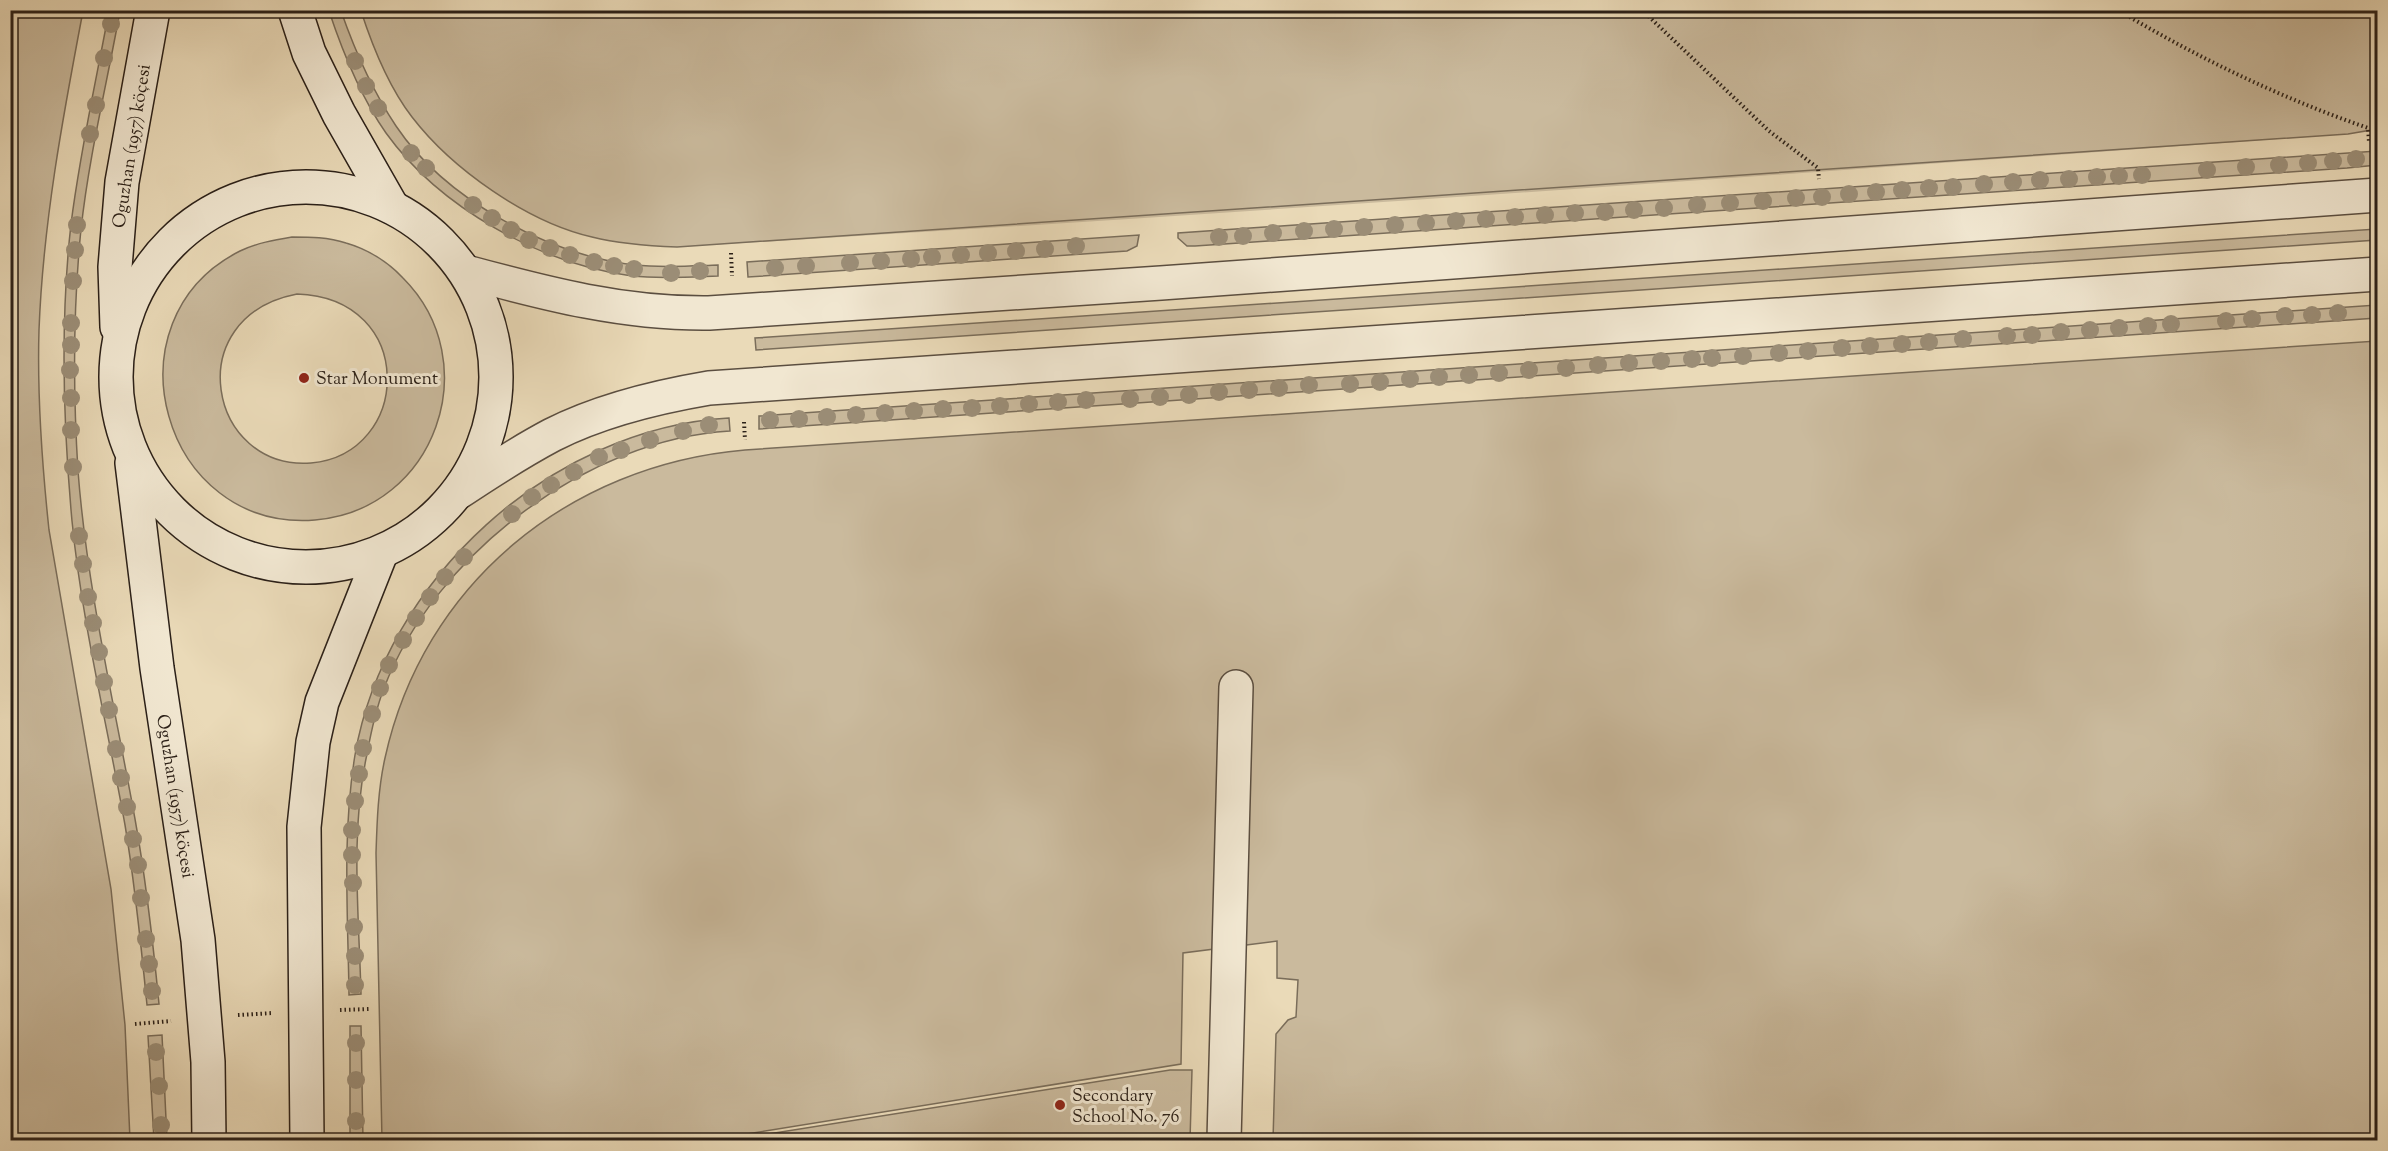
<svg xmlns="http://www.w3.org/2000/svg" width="2388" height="1151" font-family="'Sorts Mill Goudy',serif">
	<rect width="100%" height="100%" fill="#eadab8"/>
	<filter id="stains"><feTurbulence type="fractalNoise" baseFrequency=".00333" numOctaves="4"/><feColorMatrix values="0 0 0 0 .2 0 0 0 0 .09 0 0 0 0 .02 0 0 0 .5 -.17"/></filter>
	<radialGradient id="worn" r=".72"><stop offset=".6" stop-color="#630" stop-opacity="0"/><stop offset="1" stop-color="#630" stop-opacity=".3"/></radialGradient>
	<g fill="#caba9d" stroke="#7a6d5a" stroke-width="1.5" fill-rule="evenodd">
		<path d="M10,11H83C63,116 43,223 39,330C37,397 42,464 49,530L111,889L125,1025L130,1140H11Z"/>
		<path d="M109,11H120C107,83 89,156 81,229C73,309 73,391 78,471C87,588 114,703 135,819C146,880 153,942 159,1004L147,1005C141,944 135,884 125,825C107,724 82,623 72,521C63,423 60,322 71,224C80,152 96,81 109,11Z"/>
		<path d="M329,11H341C355,51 372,90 396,126C445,199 548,255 635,265C662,268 690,266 718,265V276C690,277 660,279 632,276C541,264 440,208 386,133C360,96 343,53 329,11Z"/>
		<path d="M361,11H2377V129L2348,134C1792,174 1235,214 677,247C648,246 620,244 592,237C527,222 452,169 412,117C388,86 373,48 361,11Z"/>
		<polygon points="2377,151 2377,165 2347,168 1195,246 1187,246 1178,238 1178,233"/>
		<polygon points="2377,229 2377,240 756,350 755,338"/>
		<polygon points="1139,235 1137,246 1127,251 748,277 747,262"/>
		<path d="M292,237C310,237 328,237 346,243C367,249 388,262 403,278C487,362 436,510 315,520C162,532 103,320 240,251C257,243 274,240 292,237ZM297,294C418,298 412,454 311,463C209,471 178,317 297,294Z"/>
		<polygon points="2377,305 2377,318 759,429 759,416"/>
		<path d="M2377,341V1140H1273L1276,1034L1288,1020L1296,1017L1298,980L1277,978V941L1183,953L1181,1064L710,1140H382L376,853C377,822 378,789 385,758C423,584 569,465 745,450Z"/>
		<path d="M729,418L730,431C587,439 435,555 384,688C376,709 371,732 367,754C350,832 359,915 361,994L349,995C348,915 342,834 355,755C385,580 551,428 729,418Z"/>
		<polygon points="350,1026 361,1026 363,1140 350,1140"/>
		<polygon points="162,1035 167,1140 154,1140 148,1036"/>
		<polygon points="1170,1070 1192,1070 1190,1140 730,1140"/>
	</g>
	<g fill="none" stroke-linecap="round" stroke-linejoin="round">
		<g stroke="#5b4e40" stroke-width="36">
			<polyline id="minor" points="1224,1140 1236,687"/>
		</g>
		<g stroke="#5b4e40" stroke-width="36">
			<g id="tertiary">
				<path d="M466,272C547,294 624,314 709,313L1161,283L2378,195"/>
				<path d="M459,492C489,472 520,452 552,435C601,410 656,397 709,388L2378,274"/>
			</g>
		</g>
		<g stroke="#2b2018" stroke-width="36">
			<g id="secondary">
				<polyline points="295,10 309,53 339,114 392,207"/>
				<circle cx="306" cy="377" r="190"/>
				<polyline points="117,327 115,267 122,182 153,10"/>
				<polyline points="132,463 157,668 198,940 208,1062 209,1140"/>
				<polyline points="307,1140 304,827 313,742 322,702 381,553"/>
			</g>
		</g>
		<g stroke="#2b2018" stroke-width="4" stroke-dasharray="1.5 3" stroke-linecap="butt">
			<polyline points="1642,10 1769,131 1818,168 1819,179"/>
			<path d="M2118,10C2198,58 2281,98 2368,128L2369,142"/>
			<polyline points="731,253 732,276"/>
			<polyline points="744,422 745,440"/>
			<polyline points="340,1010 369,1009"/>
			<polyline points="238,1015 273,1013"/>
			<polyline points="135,1024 171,1021"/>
		</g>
		<use href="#minor" stroke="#f1e7d1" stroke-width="33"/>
		<use href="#tertiary" stroke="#f1e7d1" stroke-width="33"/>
		<use href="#secondary" stroke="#f1e7d1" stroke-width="33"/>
	</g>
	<g fill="#9b8d76">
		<circle cx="111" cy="24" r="9"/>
		<circle cx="104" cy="58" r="9"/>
		<circle cx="355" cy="61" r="9"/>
		<circle cx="366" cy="86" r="9"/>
		<circle cx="96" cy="105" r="9"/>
		<circle cx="378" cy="108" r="9"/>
		<circle cx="90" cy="134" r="9"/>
		<circle cx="411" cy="153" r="9"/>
		<circle cx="2356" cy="159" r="9"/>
		<circle cx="2333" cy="161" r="9"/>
		<circle cx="2308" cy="163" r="9"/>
		<circle cx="2279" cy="165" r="9"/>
		<circle cx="2246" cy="167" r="9"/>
		<circle cx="426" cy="168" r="9"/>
		<circle cx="2207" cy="170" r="9"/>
		<circle cx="2142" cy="175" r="9"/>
		<circle cx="2119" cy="176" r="9"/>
		<circle cx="2097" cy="177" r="9"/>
		<circle cx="2069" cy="179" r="9"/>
		<circle cx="2040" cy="180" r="9"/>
		<circle cx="2013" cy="182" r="9"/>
		<circle cx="1984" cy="184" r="9"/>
		<circle cx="1953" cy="187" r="9"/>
		<circle cx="1929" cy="188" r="9"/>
		<circle cx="1902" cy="190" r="9"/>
		<circle cx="1876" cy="192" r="9"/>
		<circle cx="1849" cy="194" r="9"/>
		<circle cx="1822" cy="197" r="9"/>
		<circle cx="1796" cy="198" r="9"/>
		<circle cx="1763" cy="201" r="9"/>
		<circle cx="1730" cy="203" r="9"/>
		<circle cx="473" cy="205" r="9"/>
		<circle cx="1697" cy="205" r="9"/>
		<circle cx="1664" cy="208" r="9"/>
		<circle cx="1634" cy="210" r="9"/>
		<circle cx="1605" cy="212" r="9"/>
		<circle cx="1575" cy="213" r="9"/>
		<circle cx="1545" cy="215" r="9"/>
		<circle cx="1515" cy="217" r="9"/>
		<circle cx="492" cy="218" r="9"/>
		<circle cx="1486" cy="219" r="9"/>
		<circle cx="1456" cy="221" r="9"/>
		<circle cx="1426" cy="223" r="9"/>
		<circle cx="77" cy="225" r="9"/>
		<circle cx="1395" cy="225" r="9"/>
		<circle cx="1364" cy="227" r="9"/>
		<circle cx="1334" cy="229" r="9"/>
		<circle cx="511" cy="230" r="9"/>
		<circle cx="1304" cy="231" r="9"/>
		<circle cx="1273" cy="233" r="9"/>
		<circle cx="1243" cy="236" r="9"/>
		<circle cx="1219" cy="237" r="9"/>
		<circle cx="529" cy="240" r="9"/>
		<circle cx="1076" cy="246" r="9"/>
		<circle cx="550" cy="248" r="9"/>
		<circle cx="1045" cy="249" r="9"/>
		<circle cx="75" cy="250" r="9"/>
		<circle cx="1016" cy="251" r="9"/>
		<circle cx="988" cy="253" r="9"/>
		<circle cx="570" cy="255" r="9"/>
		<circle cx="961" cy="255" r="9"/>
		<circle cx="932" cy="257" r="9"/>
		<circle cx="911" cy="259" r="9"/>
		<circle cx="881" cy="261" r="9"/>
		<circle cx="594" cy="262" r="9"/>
		<circle cx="850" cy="263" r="9"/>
		<circle cx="614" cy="266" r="9"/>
		<circle cx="806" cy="266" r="9"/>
		<circle cx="775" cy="268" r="9"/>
		<circle cx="634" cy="269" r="9"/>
		<circle cx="700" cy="271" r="9"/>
		<circle cx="671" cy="273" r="9"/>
		<circle cx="73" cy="281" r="9"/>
		<circle cx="2338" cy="313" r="9"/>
		<circle cx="2312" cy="315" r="9"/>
		<circle cx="2285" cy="316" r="9"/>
		<circle cx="2252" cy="319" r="9"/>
		<circle cx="2226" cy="321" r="9"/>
		<circle cx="71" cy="323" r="9"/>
		<circle cx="2171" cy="324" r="9"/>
		<circle cx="2148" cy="326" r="9"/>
		<circle cx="2119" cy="328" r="9"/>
		<circle cx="2090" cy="330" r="9"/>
		<circle cx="2061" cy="332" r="9"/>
		<circle cx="2032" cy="335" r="9"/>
		<circle cx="2007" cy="336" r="9"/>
		<circle cx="1963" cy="339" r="9"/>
		<circle cx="1929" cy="342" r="9"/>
		<circle cx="1902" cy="344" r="9"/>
		<circle cx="71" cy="345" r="9"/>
		<circle cx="1870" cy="346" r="9"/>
		<circle cx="1842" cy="348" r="9"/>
		<circle cx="1808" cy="351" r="9"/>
		<circle cx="1779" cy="353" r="9"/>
		<circle cx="1743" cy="356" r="9"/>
		<circle cx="1712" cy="358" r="9"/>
		<circle cx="1692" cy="359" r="9"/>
		<circle cx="1661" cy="361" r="9"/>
		<circle cx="1629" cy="363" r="9"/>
		<circle cx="1598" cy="365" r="9"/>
		<circle cx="1566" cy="368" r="9"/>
		<circle cx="70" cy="370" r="9"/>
		<circle cx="1529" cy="370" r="9"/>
		<circle cx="1499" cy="373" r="9"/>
		<circle cx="1469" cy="375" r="9"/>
		<circle cx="1439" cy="377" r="9"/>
		<circle cx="1410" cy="379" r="9"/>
		<circle cx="1380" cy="382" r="9"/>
		<circle cx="1350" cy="384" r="9"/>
		<circle cx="1309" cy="385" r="9"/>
		<circle cx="1279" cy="388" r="9"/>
		<circle cx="1249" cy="390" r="9"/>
		<circle cx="1219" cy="392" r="9"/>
		<circle cx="1189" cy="395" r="9"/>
		<circle cx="1160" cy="397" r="9"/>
		<circle cx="71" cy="398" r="9"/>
		<circle cx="1130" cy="399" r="9"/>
		<circle cx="1086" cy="400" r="9"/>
		<circle cx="1058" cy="402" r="9"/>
		<circle cx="1029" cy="404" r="9"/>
		<circle cx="1000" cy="406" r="9"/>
		<circle cx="972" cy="408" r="9"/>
		<circle cx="943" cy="409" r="9"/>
		<circle cx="914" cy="411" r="9"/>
		<circle cx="885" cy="413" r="9"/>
		<circle cx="856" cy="415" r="9"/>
		<circle cx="827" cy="417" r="9"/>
		<circle cx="799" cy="419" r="9"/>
		<circle cx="770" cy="420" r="9"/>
		<circle cx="709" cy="425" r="9"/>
		<circle cx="71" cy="430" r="9"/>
		<circle cx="683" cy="431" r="9"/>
		<circle cx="650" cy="440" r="9"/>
		<circle cx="621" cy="450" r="9"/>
		<circle cx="599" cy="457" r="9"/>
		<circle cx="73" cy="467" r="9"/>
		<circle cx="574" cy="472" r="9"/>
		<circle cx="551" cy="485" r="9"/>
		<circle cx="532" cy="497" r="9"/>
		<circle cx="512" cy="514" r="9"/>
		<circle cx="79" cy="536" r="9"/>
		<circle cx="464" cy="557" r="9"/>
		<circle cx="83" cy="564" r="9"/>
		<circle cx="445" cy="577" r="9"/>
		<circle cx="88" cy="597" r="9"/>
		<circle cx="430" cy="597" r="9"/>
		<circle cx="416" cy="618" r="9"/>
		<circle cx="93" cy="623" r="9"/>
		<circle cx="403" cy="640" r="9"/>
		<circle cx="99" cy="652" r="9"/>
		<circle cx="389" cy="665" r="9"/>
		<circle cx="104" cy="682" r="9"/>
		<circle cx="380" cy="688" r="9"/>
		<circle cx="109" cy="710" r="9"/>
		<circle cx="372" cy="714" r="9"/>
		<circle cx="363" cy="748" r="9"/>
		<circle cx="116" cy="749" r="9"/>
		<circle cx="359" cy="774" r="9"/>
		<circle cx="121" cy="778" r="9"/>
		<circle cx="355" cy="801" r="9"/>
		<circle cx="127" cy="807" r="9"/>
		<circle cx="352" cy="830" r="9"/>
		<circle cx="133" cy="839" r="9"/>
		<circle cx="352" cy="855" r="9"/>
		<circle cx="138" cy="865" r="9"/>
		<circle cx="353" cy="883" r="9"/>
		<circle cx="141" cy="898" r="9"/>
		<circle cx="354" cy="927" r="9"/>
		<circle cx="146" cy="939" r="9"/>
		<circle cx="355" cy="956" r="9"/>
		<circle cx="149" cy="964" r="9"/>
		<circle cx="355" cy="985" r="9"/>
		<circle cx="152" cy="991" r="9"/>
		<circle cx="356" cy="1043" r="9"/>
		<circle cx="156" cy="1052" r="9"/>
		<circle cx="356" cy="1080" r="9"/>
		<circle cx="159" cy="1086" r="9"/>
		<circle cx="356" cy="1121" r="9"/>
		<circle cx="161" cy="1125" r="9"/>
	</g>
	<g fill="#8f2418" stroke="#f1e7d1" stroke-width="2">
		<circle cx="304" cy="378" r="6"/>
		<circle cx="1060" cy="1105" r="6"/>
	</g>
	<g text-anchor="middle" stroke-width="6" stroke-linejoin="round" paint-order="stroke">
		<g font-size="18" fill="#2b2018" stroke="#f1e7d1">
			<text transform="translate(131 146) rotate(-81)" y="6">Oguzhan (1957) köçesi</text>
			<text transform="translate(176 796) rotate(81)" y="6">Oguzhan (1957) köçesi</text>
		</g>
		<g font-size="18" fill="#2b2018" stroke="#f1e7d1" text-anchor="start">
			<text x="316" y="384">Star Monument</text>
			<text x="1072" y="1101">Secondary<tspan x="1072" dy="21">School No. 76</tspan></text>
		</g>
	</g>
	<rect width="2388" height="1151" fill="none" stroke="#eadab8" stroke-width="36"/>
	<rect x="12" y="12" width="2364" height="1127" fill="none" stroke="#2b2018" stroke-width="3"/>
	<rect x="18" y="18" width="2352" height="1115" fill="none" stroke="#2b2018" stroke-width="1.5"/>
	<rect width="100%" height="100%" filter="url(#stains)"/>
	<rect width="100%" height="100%" fill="url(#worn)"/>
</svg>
